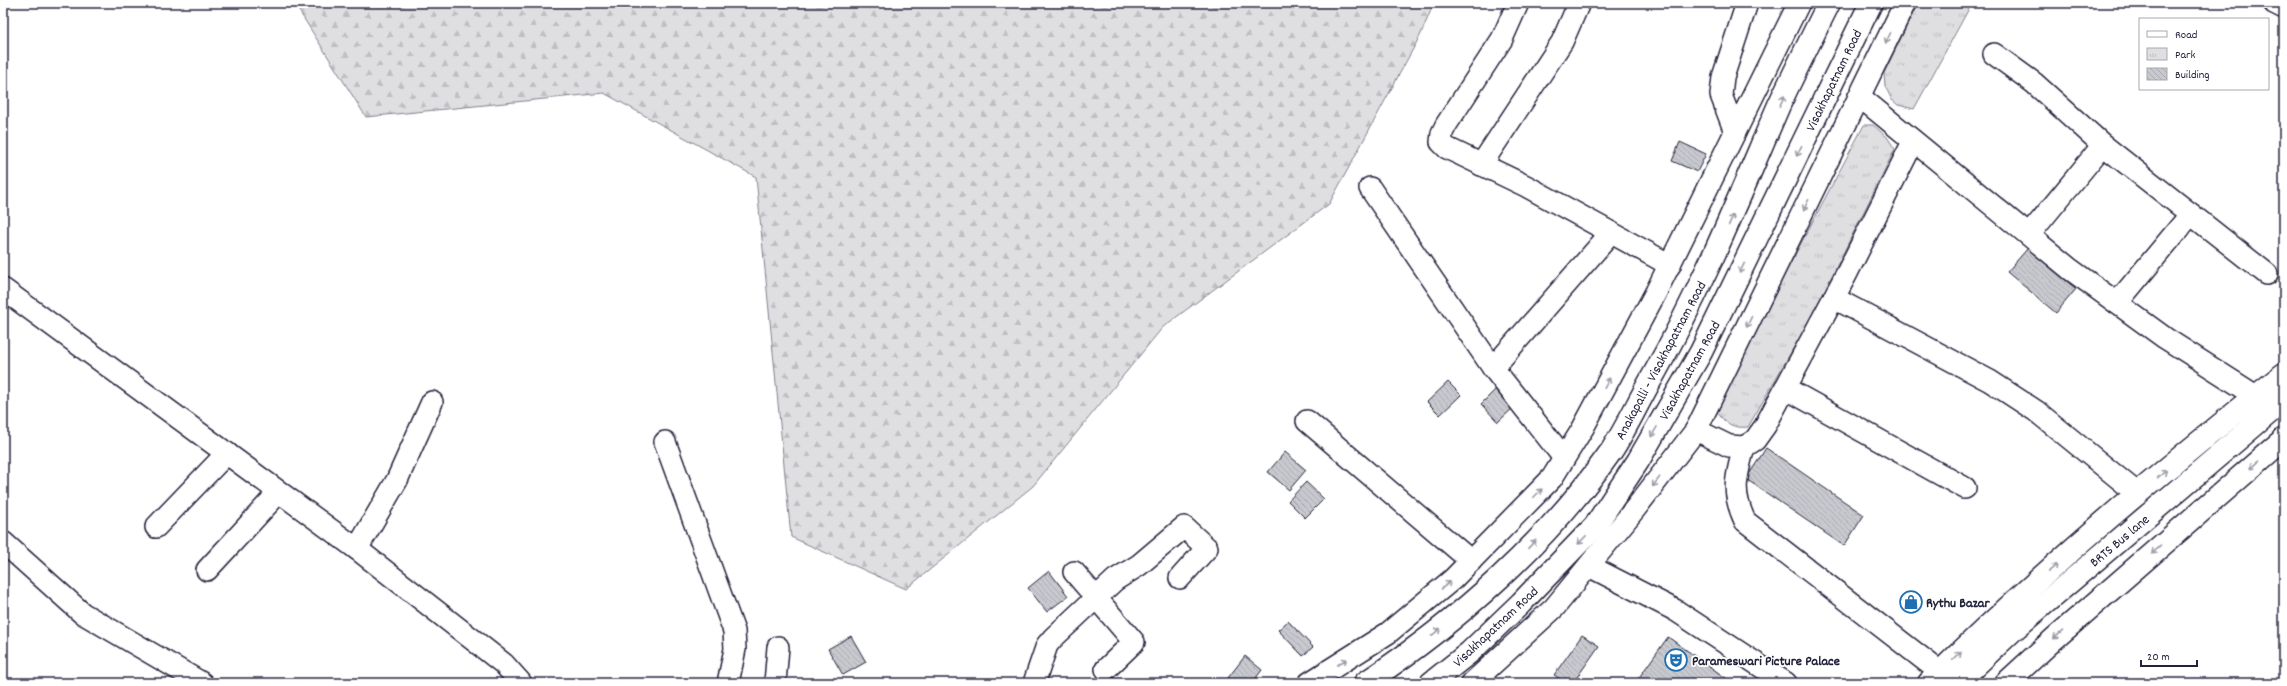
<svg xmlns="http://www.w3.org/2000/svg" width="2287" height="686" font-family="Dekko,sans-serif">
	<defs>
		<pattern id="forest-firs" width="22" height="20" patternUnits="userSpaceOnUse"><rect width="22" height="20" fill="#dfdfe2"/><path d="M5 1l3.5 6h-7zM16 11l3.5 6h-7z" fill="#bfbfc3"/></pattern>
		<pattern id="park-tufts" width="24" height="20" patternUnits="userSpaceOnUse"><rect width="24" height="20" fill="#dfdfe2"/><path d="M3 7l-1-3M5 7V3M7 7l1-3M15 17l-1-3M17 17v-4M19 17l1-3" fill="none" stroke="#bfbfc3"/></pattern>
		<pattern id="building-back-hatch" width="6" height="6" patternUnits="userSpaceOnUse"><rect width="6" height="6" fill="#c8c8cf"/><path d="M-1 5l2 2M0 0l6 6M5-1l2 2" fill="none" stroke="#acacb3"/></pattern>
	</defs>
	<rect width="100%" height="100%" fill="#fff"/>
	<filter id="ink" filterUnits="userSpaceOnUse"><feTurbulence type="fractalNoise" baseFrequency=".025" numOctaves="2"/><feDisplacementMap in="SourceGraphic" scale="8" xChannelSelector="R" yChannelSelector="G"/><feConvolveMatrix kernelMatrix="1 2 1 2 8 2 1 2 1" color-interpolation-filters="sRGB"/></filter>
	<g filter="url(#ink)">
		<polygon fill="url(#forest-firs)" stroke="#80808e" points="294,3 1434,3 1420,36 1329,204 1163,327 1033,486 906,589 791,537 756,177 604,93 366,117"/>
		<g fill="url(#park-tufts)" stroke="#80808e">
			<polygon points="1918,3 1972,3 1914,109 1898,105 1892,100 1885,86 1884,73"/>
			<path d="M1864,125H1873L1887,137L1895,149L1813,314L1748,427C1731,429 1722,421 1714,407Z"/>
		</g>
		<g fill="url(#building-back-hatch)" stroke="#22223b">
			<polygon points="1680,142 1706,154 1697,172 1672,161"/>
			<polygon points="2028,248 2076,289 2056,313 2007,272"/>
			<polygon points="1448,382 1461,395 1440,415 1427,402"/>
			<polygon points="1497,388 1515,406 1498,422 1481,404"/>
			<polygon points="1766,448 1864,515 1844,546 1746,479"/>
			<polygon points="1285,452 1306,470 1289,490 1268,472"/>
			<polygon points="1306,482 1324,499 1305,518 1288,501"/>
			<polygon points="1049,571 1068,596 1047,612 1028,588"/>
			<polygon points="1288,621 1313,647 1303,656 1278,630"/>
			<polygon points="1582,635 1599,646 1573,683 1565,683 1554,675"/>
			<polygon points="851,636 866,662 843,675 828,649"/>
			<polygon points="1668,637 1733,683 1635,683"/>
			<polygon points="1245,656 1262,670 1252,683 1233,683 1228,678"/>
		</g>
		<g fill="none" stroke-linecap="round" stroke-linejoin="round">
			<g stroke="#22223b" stroke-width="24">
				<g id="minor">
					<polyline points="1518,3 1502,39 1446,125 1442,133 1441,142 1447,148 1526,186 1670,265"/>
					<polyline points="2274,3 2284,8"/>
					<polyline points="1994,54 2034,83 2103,145 2267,274"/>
					<polyline points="1859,96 2070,269 2165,338 2256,396"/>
					<polyline points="1735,132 1721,95 1723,77 1747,3"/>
					<polyline points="1481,165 1562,42 1579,3"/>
					<polyline points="1370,188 1493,368 1564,458"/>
					<polyline points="2029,235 2103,145"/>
					<polyline points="3,289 357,549 504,664 521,683"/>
					<polyline points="1834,298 1990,381 2036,411 2138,494"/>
					<polyline points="2117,303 2191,214"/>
					<polyline points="1493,368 1611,233"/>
					<polyline points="1785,388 1965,488"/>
					<polyline points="1307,421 1471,561"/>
					<polyline points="1696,430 1729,446 1744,447 1755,440 1765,426 1846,275 1913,142"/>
					<polyline points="665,442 734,631 735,649 728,683"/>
					<path d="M1744,447C1736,478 1731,491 1745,521L1940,672"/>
					<polyline points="156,527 227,453"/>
					<polyline points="3,542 82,613 202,683"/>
					<polyline points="357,549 397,480 432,402"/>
					<polyline points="1589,566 1675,610 1786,683"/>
					<polyline points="207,570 279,492"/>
					<polyline points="1074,572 1134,642 1106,669"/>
					<polyline points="775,683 778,647"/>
					<polyline points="1034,683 1047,645 1053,638 1115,580 1139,565 1184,527 1207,548 1180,578"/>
					<polyline points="1309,683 1388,633 1453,579 1552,478 1583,428 1656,292 1799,3"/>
					<polyline points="1472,683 1554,608 1635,509 1696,430 1905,3"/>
				</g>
			</g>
			<g stroke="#22223b" stroke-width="25">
				<g id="major">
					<path d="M1365,683C1459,621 1547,542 1612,450C1627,427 1639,400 1653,376C1702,289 1739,197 1779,105C1795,71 1812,37 1829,3"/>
					<polyline points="1431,683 1470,652 1521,603 1595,526 1638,461 1701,352 1871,3"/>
					<path d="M1929,683C2040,573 2161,471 2284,374"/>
					<polyline points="1957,683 2012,631 2284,400"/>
					<polyline points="2006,683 2054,639 2284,439"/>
				</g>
			</g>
			<use href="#minor" stroke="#fff" stroke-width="21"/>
			<use href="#major" stroke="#fff" stroke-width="22"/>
		</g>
		<defs><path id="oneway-shaft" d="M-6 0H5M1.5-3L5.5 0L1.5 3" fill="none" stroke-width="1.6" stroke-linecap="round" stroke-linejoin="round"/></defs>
		<g stroke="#9c9ca7">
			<use href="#oneway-shaft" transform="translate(1888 38) rotate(116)"/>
			<use href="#oneway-shaft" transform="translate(1782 101) rotate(-65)"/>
			<use href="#oneway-shaft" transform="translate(1799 151) rotate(116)"/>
			<use href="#oneway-shaft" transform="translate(1806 205) rotate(116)"/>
			<use href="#oneway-shaft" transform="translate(1731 220) rotate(-67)"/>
			<use href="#oneway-shaft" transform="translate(1742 268) rotate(116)"/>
			<use href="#oneway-shaft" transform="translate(1749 322) rotate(116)"/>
			<use href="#oneway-shaft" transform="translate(1607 383) rotate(-62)"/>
			<use href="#oneway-shaft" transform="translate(1654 432) rotate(120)"/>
			<use href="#oneway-shaft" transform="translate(2254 465) rotate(139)"/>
			<use href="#oneway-shaft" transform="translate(2162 474) rotate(-40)"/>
			<use href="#oneway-shaft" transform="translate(1656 482) rotate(127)"/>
			<use href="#oneway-shaft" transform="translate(1538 493) rotate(-46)"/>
			<use href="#oneway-shaft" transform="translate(1582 540) rotate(134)"/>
			<use href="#oneway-shaft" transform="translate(1532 544) rotate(-47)"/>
			<use href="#oneway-shaft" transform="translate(2156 550) rotate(139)"/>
			<use href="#oneway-shaft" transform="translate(2053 568) rotate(-41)"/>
			<use href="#oneway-shaft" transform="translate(1446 585) rotate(-39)"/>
			<use href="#oneway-shaft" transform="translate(1436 632) rotate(-39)"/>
			<use href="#oneway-shaft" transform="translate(2058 635) rotate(139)"/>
			<use href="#oneway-shaft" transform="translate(1957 656) rotate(-44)"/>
			<use href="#oneway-shaft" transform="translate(1342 662) rotate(-33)"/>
		</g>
	</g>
	<defs>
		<g id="shop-ring" transform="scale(1.15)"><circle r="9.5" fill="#fff" stroke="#1f6fb2" stroke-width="1.5"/><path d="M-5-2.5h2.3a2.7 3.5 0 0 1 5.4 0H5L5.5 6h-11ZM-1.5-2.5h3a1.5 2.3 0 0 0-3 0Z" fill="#1f6fb2"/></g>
		<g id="theatre-ring" transform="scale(1.15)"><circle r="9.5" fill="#fff" stroke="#1f6fb2" stroke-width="1.5"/><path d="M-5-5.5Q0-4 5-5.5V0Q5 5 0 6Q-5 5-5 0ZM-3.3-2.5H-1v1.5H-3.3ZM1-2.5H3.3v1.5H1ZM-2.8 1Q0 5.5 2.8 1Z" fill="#1f6fb2"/></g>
	</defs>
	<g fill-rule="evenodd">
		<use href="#shop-ring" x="1911" y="602"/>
		<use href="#theatre-ring" x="1676" y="660"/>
	</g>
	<g text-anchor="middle" stroke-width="3.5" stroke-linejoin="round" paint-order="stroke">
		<g font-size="14" fill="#22223b" stroke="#fff">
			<text transform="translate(1833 80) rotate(-64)" y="5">Visakhapatnam Road</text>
			<text transform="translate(1660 360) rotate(-62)" y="5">Anakapalli - Visakhapatnam Road</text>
			<text transform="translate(1689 370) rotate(-61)" y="5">Visakhapatnam Road</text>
			<text transform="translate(2119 540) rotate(-40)" y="5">BRTS Bus lane</text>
			<text transform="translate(1495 626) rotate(-43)" y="5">Visakhapatnam Road</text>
		</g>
		<g font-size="14" font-weight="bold" fill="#22223b" stroke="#fff" text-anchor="start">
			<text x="1926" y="607">Rythu Bazar</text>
			<text x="1692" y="665">Parameswari Picture Palace</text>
		</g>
	</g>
	<rect width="2287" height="686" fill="none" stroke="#fff" stroke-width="16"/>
	<rect x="8" y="8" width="2271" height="670" fill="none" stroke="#22223b" stroke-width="1.5" filter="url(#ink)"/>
	<rect x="2139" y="18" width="130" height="72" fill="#ffffff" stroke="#a7a7b1"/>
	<rect x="2147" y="31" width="20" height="6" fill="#ffffff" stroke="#a7a7b1"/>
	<text x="2175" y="38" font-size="12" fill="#22223b">Road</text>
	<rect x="2147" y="48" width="20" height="12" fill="url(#park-tufts)" stroke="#a7a7b1"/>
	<text x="2175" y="58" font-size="12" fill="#22223b">Park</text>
	<rect x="2147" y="68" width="20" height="12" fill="url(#building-back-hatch)" stroke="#a7a7b1"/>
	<text x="2175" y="78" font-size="12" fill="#22223b">Building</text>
	<path d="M2141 660v6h56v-6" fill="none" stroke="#22223b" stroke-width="2"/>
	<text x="2147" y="660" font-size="12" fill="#22223b" stroke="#ffffff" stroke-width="3" paint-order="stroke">20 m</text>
</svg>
